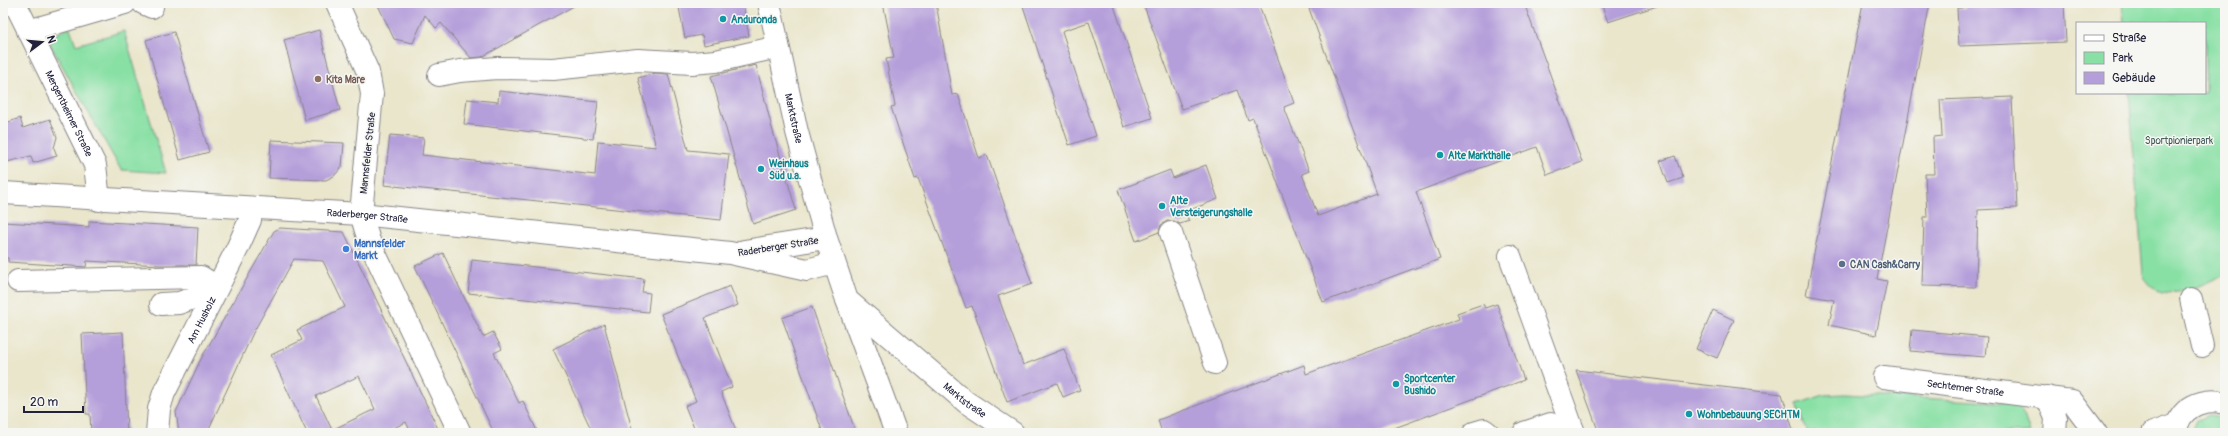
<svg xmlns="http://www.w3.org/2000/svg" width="2228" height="436" font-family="Pangolin,sans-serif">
	<rect width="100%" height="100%" fill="#f6f6f2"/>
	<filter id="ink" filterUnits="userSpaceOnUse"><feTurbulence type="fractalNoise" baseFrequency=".025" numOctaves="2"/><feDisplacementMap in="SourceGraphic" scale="8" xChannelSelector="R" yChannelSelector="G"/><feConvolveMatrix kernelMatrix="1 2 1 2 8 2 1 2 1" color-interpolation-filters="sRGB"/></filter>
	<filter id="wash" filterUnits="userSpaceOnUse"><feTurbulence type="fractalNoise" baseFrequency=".012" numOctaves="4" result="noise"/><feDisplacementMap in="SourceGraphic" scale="16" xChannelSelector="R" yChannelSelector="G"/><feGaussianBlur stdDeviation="0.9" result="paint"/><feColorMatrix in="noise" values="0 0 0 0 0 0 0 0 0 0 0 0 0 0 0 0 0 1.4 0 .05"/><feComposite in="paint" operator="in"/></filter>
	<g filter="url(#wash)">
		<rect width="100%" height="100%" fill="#eae6cc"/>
		<g fill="#88e0a4" stroke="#558170">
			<path d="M2122,3H2225V274C2202,285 2156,310 2143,274L2129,93H2205V23H2124Z"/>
			<path d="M70,28L76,45L124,31L166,173L121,170L51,46C51,34 60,31 70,28Z"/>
			<polygon points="1844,394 2014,403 2024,415 2030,433 1808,433 1797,404 1824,395"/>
			<polygon points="2209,415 2216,416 2225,421 2225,433 2190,433 2196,421"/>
		</g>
		<g id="blocks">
			<g fill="#b59fda" fill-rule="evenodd">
				<polygon points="377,3 579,3 482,57 471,58 441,23 436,28 425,15 413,43 394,39"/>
				<polygon points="678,3 743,3 749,36 704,45 702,35 685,38"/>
				<polygon points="883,3 936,3 952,95 958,94 979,158 987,155 1032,284 998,296 1023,365 1064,349 1080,390 1063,397 1057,383 1007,402 972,306 966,308 918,178 915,179 891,107 895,106 886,59 894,58"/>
				<polygon points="1022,3 1113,3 1152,118 1124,127 1089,22 1062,31 1096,136 1069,145"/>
				<polygon points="1143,3 1258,3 1294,103 1284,107 1309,171 1302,174 1318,216 1377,194 1307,3 1524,3 1582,162 1547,175 1537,147 1416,192 1440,259 1323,302 1253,118 1248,120 1237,90 1182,109"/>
				<polygon points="1601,3 1656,3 1657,6 1608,22"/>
				<polygon points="1863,3 1930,3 1877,279 1887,281 1876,335 1829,325 1834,300 1806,295"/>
				<polygon points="1966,3 2064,3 2066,42 1959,46 1957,8 1966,8"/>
				<polygon points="319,30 340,110 305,120 284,40"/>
				<polygon points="174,32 209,152 180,160 146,40"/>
				<polygon points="756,65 772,128 796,210 753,224 711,76"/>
				<polygon points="655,73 668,74 688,150 729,154 721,220 384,185 390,135 424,138 422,155 595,175 598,141 656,147 638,78"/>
				<polygon points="499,91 598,102 593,139 464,124 467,99 498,102"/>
				<polygon points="2012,97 2017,208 1978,210 1976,287 1922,286 1924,217 1927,217 1925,174 1934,174 1933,137 1942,136 1940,100"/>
				<polygon points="20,118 23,128 50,119 57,137 54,148 57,156 33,163 31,156 3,163 3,124"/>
				<polygon points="271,140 344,143 342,167 334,176 326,180 269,178"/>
				<polygon points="1675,156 1683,178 1668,183 1660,161"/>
				<polygon points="1206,165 1218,199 1185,212 1189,221 1180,224 1174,221 1167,221 1161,225 1159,232 1136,241 1118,190 1170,170 1173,178"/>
				<polygon points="89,221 198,227 196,265 160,265 87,261 86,267 8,262 8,258 3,257 3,222 89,227"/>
				<path d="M280,228L344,232L440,433H411L406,422L384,433H307L271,355L302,340L297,330L345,307L323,261L294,259L253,333L207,433H179L176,412L201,359L274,231ZM359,376L375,409L332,430L316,396Z"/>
				<polygon points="443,253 483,337 493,332 502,349 494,353 519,403 523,401 538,433 494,433 415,266"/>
				<polygon points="472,260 644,279 642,292 650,293 648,312 468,293"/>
				<polygon points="730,286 738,305 705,318 732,387 721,392 737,433 696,433 685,406 696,401 661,314"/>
				<polygon points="1483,304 1485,308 1497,304 1524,380 1381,433 1162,433 1158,420 1304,365 1306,374 1459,319 1457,313"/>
				<polygon points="812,307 828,353 856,433 823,433 782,318"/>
				<polygon points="1713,310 1734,320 1717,358 1696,349"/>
				<polygon points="604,324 613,358 633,433 593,433 553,349"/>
				<polygon points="1912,330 1987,337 1985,357 1910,351"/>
				<polygon points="123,332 127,433 91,433 90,414 86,414 82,334"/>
				<polygon points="1576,370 1782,394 1794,433 1599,433"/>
			</g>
		</g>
	</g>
	<g filter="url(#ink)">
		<use href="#blocks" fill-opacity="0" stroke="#868484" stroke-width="1"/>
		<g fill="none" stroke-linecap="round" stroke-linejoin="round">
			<g stroke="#868484" stroke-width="24">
				<g id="minor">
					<path id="s1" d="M15,3L95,165L99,200"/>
					<polyline points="143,3 152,7"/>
					<polyline points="337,3 368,72 372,94 361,214 369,241 460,433"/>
					<polyline points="28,31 125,3"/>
					<polyline points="439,75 460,71 497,68 553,69 638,60 692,63 716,61 778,47"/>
					<path id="s2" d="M3,193L361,214L730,253L807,270L834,263"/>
					<polyline points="1171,233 1215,363"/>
					<polyline points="744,251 826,238"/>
					<polyline points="1510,256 1574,433"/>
					<polyline points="18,281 201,277 217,287"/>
					<polyline points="2191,299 2202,346"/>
					<polyline points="847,300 896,433"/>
					<polyline points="161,304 179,303 196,297 209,303"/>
					<path id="s3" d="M1884,377L2072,401L2096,433"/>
					<polyline points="2047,397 2056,418 2055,433"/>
					<path id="s4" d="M157,433L159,409L164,393L237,249L250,220L251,209"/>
					<polyline points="1474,433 1484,430 1488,433"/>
					<polyline points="1524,433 1551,424 1573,430"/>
				</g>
			</g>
			<g stroke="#868484" stroke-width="24">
				<g id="major">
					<path id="s5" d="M769,3L797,132L826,238L847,300L966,402L1013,433"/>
					<polyline points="2153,433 2176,425"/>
					<path d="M2176,433C2177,408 2203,397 2225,403"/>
				</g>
			</g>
			<use href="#minor" stroke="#fff" stroke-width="22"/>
			<use href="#major" stroke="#fff" stroke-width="22"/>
		</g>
	</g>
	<g fill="#0f9aa8" stroke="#f6f6f2" stroke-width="1.5">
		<circle cx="723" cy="19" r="4"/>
		<circle cx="1440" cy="155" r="4"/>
		<circle cx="761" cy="169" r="4"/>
		<circle cx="1162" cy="206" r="4"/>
		<circle cx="1396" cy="384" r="4"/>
		<circle cx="1689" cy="414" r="4"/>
	</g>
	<circle fill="#8d6e63" stroke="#f6f6f2" stroke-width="1.5" cx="318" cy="79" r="4"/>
	<circle fill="#3f7fe0" stroke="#f6f6f2" stroke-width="1.5" cx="346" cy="249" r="4"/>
	<circle fill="#5c6f8a" stroke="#f6f6f2" stroke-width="1.5" cx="1842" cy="264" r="4"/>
	<g text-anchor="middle" stroke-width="3" stroke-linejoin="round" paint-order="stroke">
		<g font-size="10" font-weight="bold" fill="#0d838f" stroke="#f6f6f2" text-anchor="start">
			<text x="731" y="23">Anduronda</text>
			<text x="1448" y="159">Alte Markthalle</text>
			<text x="769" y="167">Weinhaus<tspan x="769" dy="12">Süd u.a.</tspan></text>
			<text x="1170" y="204">Alte<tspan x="1170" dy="12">Versteigerungshalle</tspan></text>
			<text x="1404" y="382">Sportcenter<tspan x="1404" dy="12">Bushido</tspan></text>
			<text x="1697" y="418">Wohnbebauung SECHTM</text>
		</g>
		<g font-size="10" font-weight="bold" fill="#785e54" stroke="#f6f6f2" text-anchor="start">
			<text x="326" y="83">Kita Mare</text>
		</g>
		<g font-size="10" fill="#22223b" stroke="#f6f6f2">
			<text dy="4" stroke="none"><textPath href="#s1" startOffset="123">Mergentheimer Straße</textPath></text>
			<text dy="4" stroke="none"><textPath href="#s5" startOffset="118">Marktstraße</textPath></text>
			<text transform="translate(367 153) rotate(-84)" y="4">Mannsfelder Straße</text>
			<text dy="4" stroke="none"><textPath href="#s2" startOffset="365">Raderberger Straße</textPath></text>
			<text transform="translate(778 246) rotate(-9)" y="4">Raderberger Straße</text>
			<text dy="4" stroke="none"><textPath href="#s4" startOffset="123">Am Husholz</textPath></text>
			<text dy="4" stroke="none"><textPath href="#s3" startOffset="82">Sechtemer Straße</textPath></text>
			<text dy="4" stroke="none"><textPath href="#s5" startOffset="462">Marktstraße</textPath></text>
		</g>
		<g font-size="10" fill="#415b5a" stroke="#f6f6f2">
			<text x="2179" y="144">Sportpionierpark</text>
		</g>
		<g font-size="10" font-weight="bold" fill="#366cbe" stroke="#f6f6f2" text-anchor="start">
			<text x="354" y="247">Mannsfelder<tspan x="354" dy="12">Markt</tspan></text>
		</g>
		<g font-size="10" font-weight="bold" fill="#4e5e75" stroke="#f6f6f2" text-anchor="start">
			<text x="1850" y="268">CAN Cash&amp;Carry</text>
		</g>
	</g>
	<rect width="2228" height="436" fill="none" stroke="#f6f6f2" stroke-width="16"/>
	<rect x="2076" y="22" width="130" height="72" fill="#f6f6f2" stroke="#a1a1a9"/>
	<rect x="2084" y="35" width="20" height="6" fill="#ffffff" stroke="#a1a1a9"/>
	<text x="2112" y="42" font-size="12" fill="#22223b">Straße</text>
	<rect x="2084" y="52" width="20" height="12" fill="#88e0a4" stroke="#a1a1a9"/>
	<text x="2112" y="62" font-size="12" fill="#22223b">Park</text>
	<rect x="2084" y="72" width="20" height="12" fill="#b59fda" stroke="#a1a1a9"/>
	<text x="2112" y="82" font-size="12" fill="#22223b">Gebäude</text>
	<g transform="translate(42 42) rotate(74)" stroke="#f6f6f2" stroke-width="3" paint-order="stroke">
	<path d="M0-3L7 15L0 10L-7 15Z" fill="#22223b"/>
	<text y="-6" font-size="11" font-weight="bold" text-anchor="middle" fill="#22223b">N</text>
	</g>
	<path d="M24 406v6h59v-6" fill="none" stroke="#22223b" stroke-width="2"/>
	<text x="30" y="406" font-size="12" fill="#22223b" stroke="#f6f6f2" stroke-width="3" paint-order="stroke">20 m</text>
</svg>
